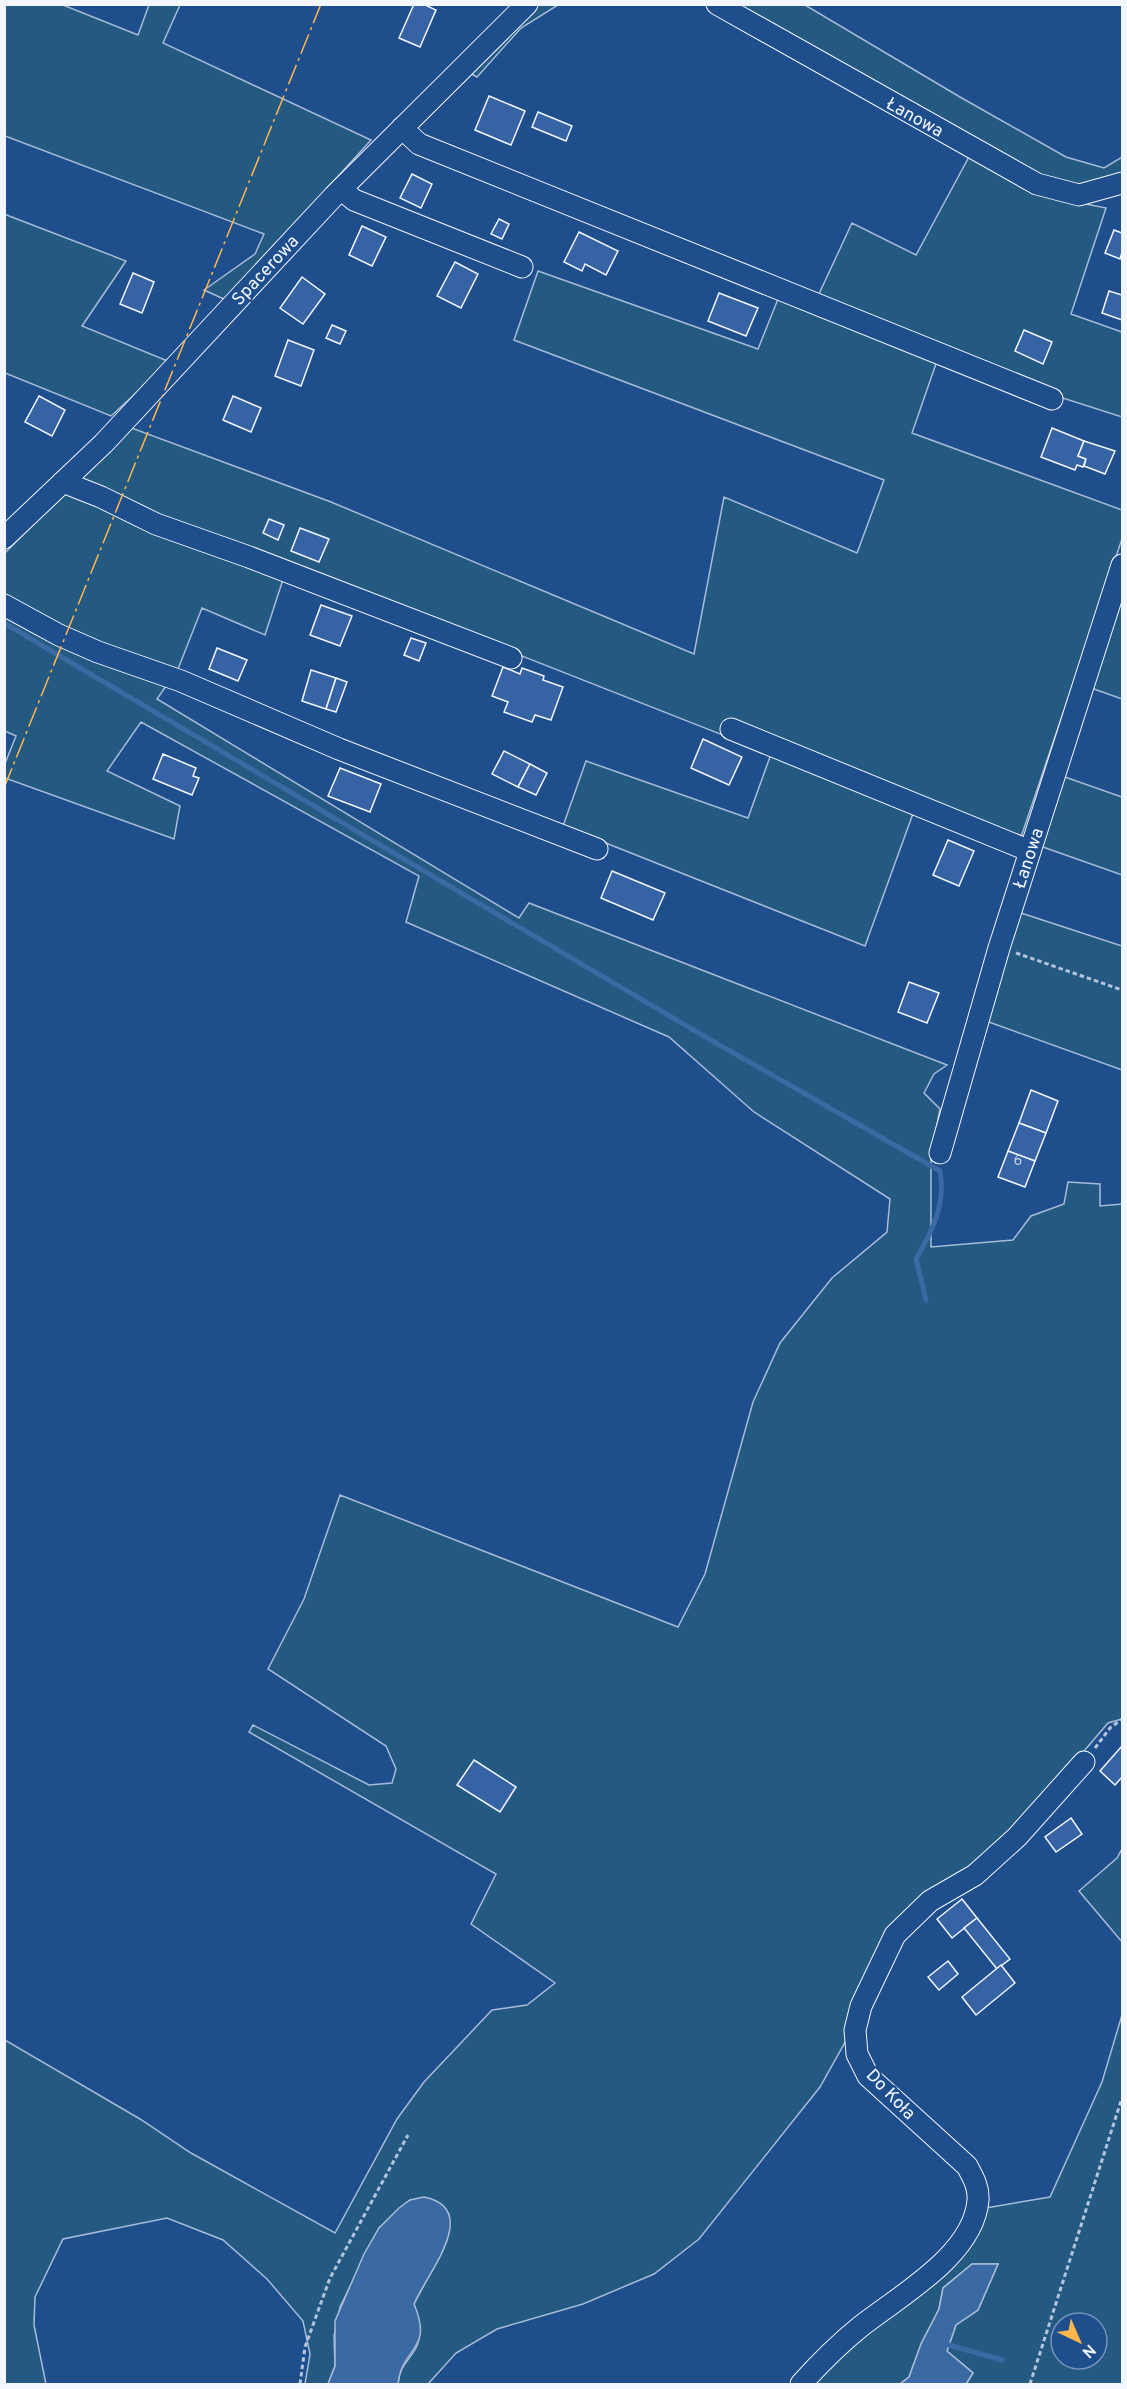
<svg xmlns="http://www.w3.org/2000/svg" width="1127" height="2389" font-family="Overpass,sans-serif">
	<rect width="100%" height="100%" fill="#1f4e8c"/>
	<g fill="#245a82" stroke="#a8bbd7" stroke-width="1.5" fill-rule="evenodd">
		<polygon points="4,5 63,5 138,35 149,5 180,5 163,43 371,140 226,300 204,290 255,254 264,234 5,136"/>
		<polygon points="535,5 558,5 521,28 477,77 468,72"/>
		<polygon points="739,5 805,5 960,97 1066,157 1104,168 1122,157 1122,175 1075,189 1036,180"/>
		<path d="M970,155L1056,198L1106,208L1071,314L1122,332V417L938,358L912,433L1122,510V539L1021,837L919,797L865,946L563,826L586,761L748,818L771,754L288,564L265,635L202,608L178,669L157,699L519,918L529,903L947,1065L934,1074L924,1093L940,1109L931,1155V1247L1013,1240L1031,1216L1064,1204L1068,1182L1100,1184V1206L1122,1204V1719L1108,1723L1020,1826L972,1867L929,1892L820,2087L699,2239L654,2274L583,2304L497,2329L456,2353L428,2384H398C400,2364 409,2362 417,2346C422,2334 419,2316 414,2304L434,2266L410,2200L379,2228L340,2307L334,2336L335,2366L328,2384H305L310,2354L303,2321L267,2279L223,2240L167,2218L63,2239L35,2297L34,2325L46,2384H5V2040L140,2119L191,2153L335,2233L397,2119L424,2082L492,2010L527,2005L555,1983L471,1924L496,1874L249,1732L253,1725L369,1785L392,1783L396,1769L386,1746L268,1669L304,1599L340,1495L678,1627L705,1574L753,1402L780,1343L832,1278L887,1232L890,1199L754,1112L669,1037L406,922L419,876L141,722L107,771L180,806L174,839L5,778L4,766L16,736L5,731V553L129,427L331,502L694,654L724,497L857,553L884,480L514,340L538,271L758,349L780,294L818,296L852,223L916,255Z"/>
		<polygon points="4,214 126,261 82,326 170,362 111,416 5,373"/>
		<polygon points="1122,590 1122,699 1091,688"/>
		<polygon points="1062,776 1122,797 1122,875 1040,846"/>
		<polygon points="1018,912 1122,946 1122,1070 986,1021"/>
		<polygon points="1122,1849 1122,1942 1079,1891 1117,1858"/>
		<path d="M1122,2015V2384H966L973,2373L947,2351L956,2325L978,2310L998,2264H972L943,2288L939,2309L921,2344L909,2377L900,2384H810L986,2208L1050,2197L1102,2082ZM1061,2323H1097V2359H1061Z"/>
	</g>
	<g fill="#3b69a3" stroke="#a8bbd7" stroke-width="1.5">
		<path d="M424,2197C483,2209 426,2275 414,2304C434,2351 402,2346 398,2384H328L335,2366V2321L364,2254L379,2228L399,2208L410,2200Z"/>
		<polygon points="972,2264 998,2264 978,2310 956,2325 947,2351 973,2373 966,2384 900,2384 909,2377 921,2344 939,2309 943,2288"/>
	</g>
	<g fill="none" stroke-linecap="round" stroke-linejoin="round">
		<g stroke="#3b69a3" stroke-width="5">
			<path d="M4,623L690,1028L940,1171C946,1204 932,1232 916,1259L926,1300"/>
			<polyline points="949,2345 1002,2360"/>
		</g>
	</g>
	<g fill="#3563a3" stroke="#f2f6ff" stroke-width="1.5">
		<polygon points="414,4 423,4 436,10 420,47 399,38"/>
		<polygon points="489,96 525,111 511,145 475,130"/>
		<polygon points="538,112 572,126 566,141 532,127"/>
		<polygon points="412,174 432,184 421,208 400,198"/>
		<polygon points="499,219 509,224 502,239 491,234"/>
		<polygon points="362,226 386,237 372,266 349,255"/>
		<polygon points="1114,230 1122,233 1122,252 1120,259 1105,253"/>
		<polygon points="579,232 618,251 606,275 585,264 582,271 564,262"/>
		<polygon points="455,262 478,274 461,308 437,296"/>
		<polygon points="133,273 154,282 142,313 120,304"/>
		<polygon points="302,277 325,294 303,324 280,308"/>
		<polygon points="1109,291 1122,295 1122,320 1102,313"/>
		<polygon points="719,293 758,308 746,336 708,321"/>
		<polygon points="332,325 346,331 340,344 326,338"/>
		<polygon points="1024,330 1052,342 1043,364 1015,351"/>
		<polygon points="288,340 314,350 301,386 275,376"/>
		<polygon points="39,396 65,410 52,436 25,422"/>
		<polygon points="233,396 261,408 251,432 223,420"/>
		<polygon points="1052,428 1084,441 1078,456 1086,459 1083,467 1077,465 1075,470 1041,457"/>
		<polygon points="1084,441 1115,451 1105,474 1084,466 1086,459 1078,456"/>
		<polygon points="269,519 284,525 278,540 263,533"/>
		<polygon points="300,528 329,539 319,562 291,551"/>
		<polygon points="321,605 352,616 340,646 310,635"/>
		<polygon points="411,638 426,643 419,661 404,655"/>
		<polygon points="217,648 247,660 238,681 209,669"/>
		<polygon points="503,667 520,674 522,668 544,676 543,680 563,687 551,720 535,715 532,722 504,712 508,702 492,696"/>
		<polygon points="311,670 336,678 326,709 302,701"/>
		<polygon points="336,678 347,682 336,712 326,709"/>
		<polygon points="703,739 742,757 729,785 691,768"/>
		<polygon points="504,751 530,764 518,787 492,774"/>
		<polygon points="163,754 196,768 193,776 199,778 192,795 153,779"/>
		<polygon points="530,764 547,773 536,795 518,787"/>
		<polygon points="340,768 381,784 370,812 328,796"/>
		<polygon points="948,840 974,851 959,886 933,875"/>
		<polygon points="612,871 665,893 653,920 601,898"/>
		<polygon points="909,982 939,993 927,1023 898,1012"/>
		<polygon points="1031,1090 1058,1101 1046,1133 1019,1123"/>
		<polygon points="1019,1123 1046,1133 1035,1161 1008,1151"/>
		<polygon points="1008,1151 1035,1161 1025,1187 998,1177"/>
		<polygon points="1122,1746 1122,1777 1115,1785 1100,1771"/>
		<polygon points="474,1760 516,1787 500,1812 457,1785"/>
		<polygon points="1071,1818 1082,1834 1056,1852 1045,1837"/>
		<polygon points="962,1899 977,1918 952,1938 937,1919"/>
		<polygon points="977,1918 1010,1959 997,1969 964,1928"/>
		<polygon points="948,1961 958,1974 939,1990 928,1977"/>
		<polygon points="1001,1965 1015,1983 976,2015 962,1997"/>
	</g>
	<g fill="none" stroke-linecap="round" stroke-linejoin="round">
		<g stroke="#f2f6ff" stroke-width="23">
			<g id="minor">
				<polyline points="717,4 1037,184 1079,195 1122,183"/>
				<polyline points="402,128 419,144 1052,399"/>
				<polyline points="341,189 354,200 522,267"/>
				<polyline points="63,482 101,497 156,524 249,557 511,658"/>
				<polyline points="4,538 104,443 334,196 527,4"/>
				<polyline points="4,605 59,635 98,652 181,681 339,749 597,849"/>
				<polyline points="731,729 1030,851"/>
				<polyline points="940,1153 999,948 1122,565"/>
				<path d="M801,2384C819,2364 839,2344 860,2327C899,2296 974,2255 978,2200C979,2187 973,2177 967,2166L868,2076L857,2054L855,2030L861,2006L895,1935L930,1901L975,1875L1017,1837L1084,1762"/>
			</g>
		</g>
		<g stroke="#b3c4dc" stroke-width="3" stroke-dasharray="4.5 3" stroke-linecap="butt">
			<polyline points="1016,953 1122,990"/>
			<polyline points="1095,1748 1110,1728 1122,1719"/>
			<polyline points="300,2384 305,2347 330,2278 408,2135"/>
			<polyline points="1030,2384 1122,2098"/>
		</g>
		<use href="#minor" stroke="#1f4e8c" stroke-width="21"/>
		<polyline stroke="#ffb74d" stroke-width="1.5" stroke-dasharray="21 4.5 3 4.5" stroke-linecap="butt" points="4,788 321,4"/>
	</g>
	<g text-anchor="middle" stroke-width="4.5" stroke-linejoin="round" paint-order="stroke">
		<g font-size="15" fill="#c3d1e8">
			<text x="1018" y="1165">6</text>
		</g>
		<g font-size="18" fill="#f2f6ff" stroke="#1f4e8c">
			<text transform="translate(915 117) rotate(29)" y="6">Łanowa</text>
			<text transform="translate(265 270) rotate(-47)" y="6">Spacerowa</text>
			<text transform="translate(1028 858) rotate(-72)" y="6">Łanowa</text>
			<text transform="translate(891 2094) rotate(46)" y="6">Do Koła</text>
		</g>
	</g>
	<rect width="1127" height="2389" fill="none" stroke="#f2f6ff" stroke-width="12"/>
	<g transform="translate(1079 2341) rotate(136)"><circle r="28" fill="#1f4e8c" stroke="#7391ba" stroke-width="1.5"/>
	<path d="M0-4.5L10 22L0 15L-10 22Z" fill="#ffb74d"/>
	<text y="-9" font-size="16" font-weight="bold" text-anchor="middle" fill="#f2f6ff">N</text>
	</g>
</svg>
